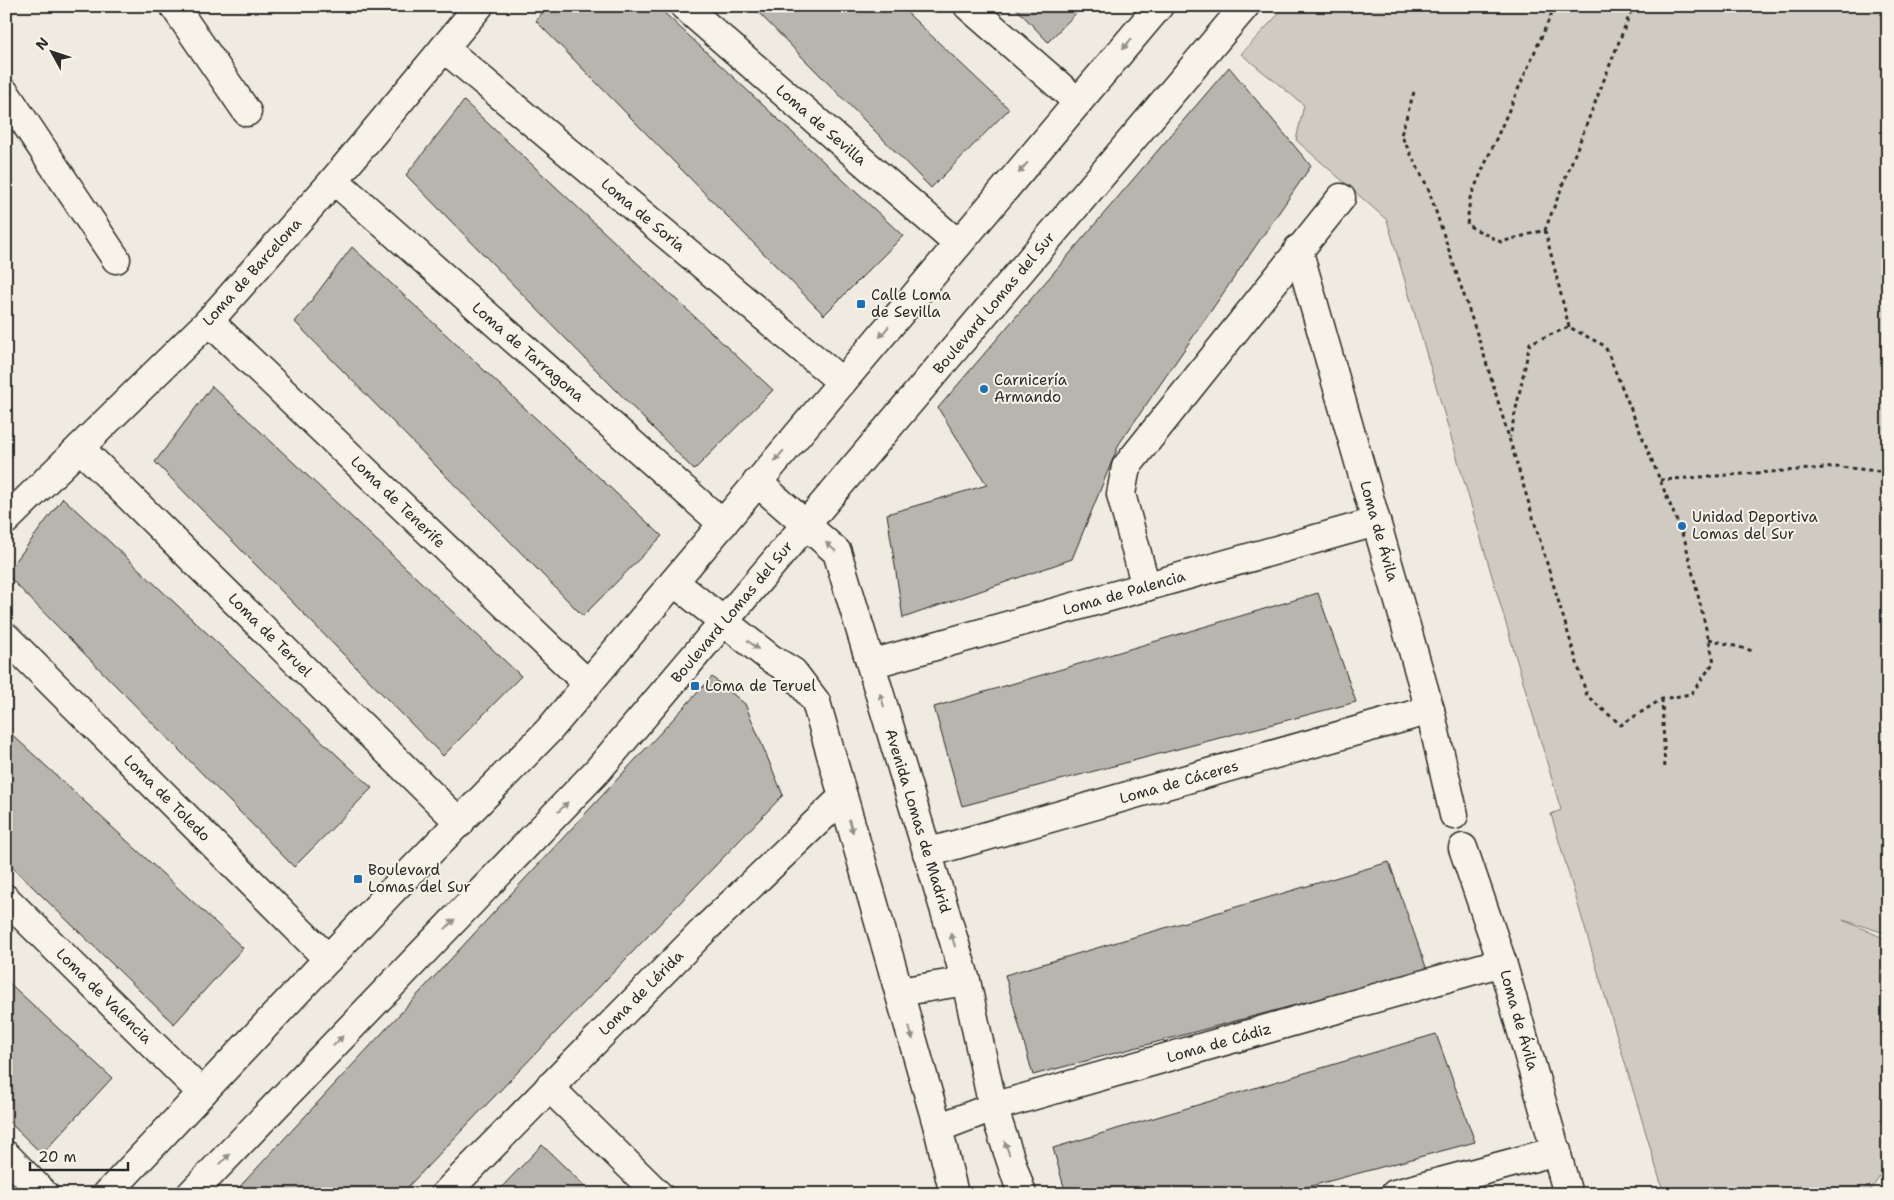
<svg xmlns="http://www.w3.org/2000/svg" width="1894" height="1200" font-family="'Shantell Sans',sans-serif">
	<rect width="100%" height="100%" fill="#efebe0"/>
	<filter id="ink" filterUnits="userSpaceOnUse"><feTurbulence type="fractalNoise" baseFrequency=".02" numOctaves="2"/><feDisplacementMap in="SourceGraphic" scale="10" xChannelSelector="R" yChannelSelector="G"/><feConvolveMatrix kernelMatrix="1 2 1 2 8 2 1 2 1" color-interpolation-filters="sRGB"/></filter>
	<g filter="url(#ink)">
		<polygon fill="#cfcbc2" stroke="#7d7b76" points="1286,6 1888,6 1888,934 1843,920 1888,940 1888,1164 1868,1194 1664,1194 1551,814 1561,810 1387,220 1296,140 1304,105 1241,54"/>
		<g fill="#b8b5ae" stroke="#2b2b2b">
			<polygon points="547,6 657,6 903,236 824,315 536,21"/>
			<polygon points="752,6 900,6 1009,109 931,188"/>
			<polygon points="1014,6 1083,6 1048,42"/>
			<polygon points="1229,67 1311,166 1119,444 1072,559 903,618 887,514 987,485 938,408"/>
			<polygon points="464,101 773,390 694,470 406,175"/>
			<polygon points="352,247 662,536 583,616 295,322"/>
			<polygon points="212,386 521,676 443,756 155,462"/>
			<polygon points="63,498 372,788 294,867 6,574"/>
			<polygon points="1318,593 1356,702 962,806 934,707"/>
			<polygon points="712,677 745,704 783,795 401,1194 233,1194"/>
			<polygon points="6,729 243,948 174,1024 6,861"/>
			<polygon points="1389,862 1427,970 1033,1075 1005,975"/>
			<polygon points="6,980 112,1078 42,1154 6,1119"/>
			<polygon points="1436,1034 1475,1142 1281,1194 1066,1194 1053,1148"/>
			<polygon points="542,1145 593,1194 495,1194"/>
		</g>
		<g fill="none" stroke-linecap="round" stroke-linejoin="round">
			<g stroke="#2b2b2b" stroke-width="31">
				<g id="street">
					<polyline points="174,6 247,112"/>
					<polyline points="684,6 958,244"/>
					<polyline points="968,6 1078,102"/>
					<polyline points="444,48 842,382"/>
					<polyline points="6,94 116,259"/>
					<polyline points="334,180 723,524"/>
					<polyline points="1298,249 1430,710 1454,815"/>
					<polyline points="209,321 588,684"/>
					<polyline points="80,448 460,823"/>
					<polyline points="6,520 209,321 334,180 479,6"/>
					<polyline points="1146,587 1121,494 1126,467 1341,198"/>
					<polyline points="6,637 328,959"/>
					<polyline points="871,664 1376,522"/>
					<polyline points="1463,848 1502,962 1568,1194"/>
					<polyline points="927,853 1430,710"/>
					<polyline points="6,899 202,1093"/>
					<polyline points="899,992 966,981"/>
					<polyline points="549,1087 658,1194"/>
					<polyline points="938,1128 993,1107 1502,962"/>
					<polyline points="6,1155 44,1194"/>
					<polyline points="445,1194 705,929 843,797"/>
					<polyline points="1395,1194 1557,1151"/>
				</g>
			</g>
			<g stroke="#2b2b2b" stroke-width="31">
				<g id="secondary">
					<polyline points="757,482 837,552 966,981 993,1107 1022,1194"/>
					<polyline points="674,582 770,658 793,672 816,702 938,1128 954,1194"/>
					<polyline points="107,1194 389,894 549,730 1159,6"/>
					<polyline points="191,1194 598,770 1245,6"/>
				</g>
			</g>
			<g stroke="#2b2b2b" stroke-width="3" stroke-dasharray="4 4" stroke-linecap="butt">
				<polyline points="1555,6 1470,198 1467,225 1501,242 1545,230 1633,6"/>
				<polyline points="1414,92 1401,135 1428,188 1484,355 1587,696 1621,725 1662,699 1691,694 1714,662 1685,541 1605,346 1569,327 1530,343 1510,437"/>
				<polyline points="1545,230 1569,327"/>
				<polyline points="1660,480 1839,467 1888,472"/>
				<polyline points="1709,639 1753,651"/>
				<polyline points="1662,699 1665,771"/>
			</g>
			<use href="#street" stroke="#f7f3e8" stroke-width="28"/>
			<use href="#secondary" stroke="#f7f3e8" stroke-width="28"/>
		</g>
		<defs><path id="oneway-solid" d="M-6-.8H1V-3.2L6.5 0L1 3.2V.8H-6Z" transform="scale(1.25)"/></defs>
		<g fill="#918f8a">
			<use href="#oneway-solid" transform="translate(1127 44) rotate(130)"/>
			<use href="#oneway-solid" transform="translate(1023 168) rotate(130)"/>
			<use href="#oneway-solid" transform="translate(884 332) rotate(130)"/>
			<use href="#oneway-solid" transform="translate(779 456) rotate(130)"/>
			<use href="#oneway-solid" transform="translate(831 547) rotate(-138)"/>
			<use href="#oneway-solid" transform="translate(753 645) rotate(39)"/>
			<use href="#oneway-solid" transform="translate(882 700) rotate(-107)"/>
			<use href="#oneway-solid" transform="translate(563 807) rotate(-46)"/>
			<use href="#oneway-solid" transform="translate(851 826) rotate(74)"/>
			<use href="#oneway-solid" transform="translate(450 924) rotate(-46)"/>
			<use href="#oneway-solid" transform="translate(953 940) rotate(-107)"/>
			<use href="#oneway-solid" transform="translate(911 1033) rotate(74)"/>
			<use href="#oneway-solid" transform="translate(338 1041) rotate(-46)"/>
			<use href="#oneway-solid" transform="translate(1007 1148) rotate(-109)"/>
			<use href="#oneway-solid" transform="translate(225 1159) rotate(-46)"/>
		</g>
	</g>
	<g fill="#1f6fb2" stroke="#f7f3e8" stroke-width="2">
		<rect x="856" y="299" width="10" height="10" rx="2.5"/>
		<circle cx="984" cy="389" r="5"/>
		<circle cx="1682" cy="526" r="5"/>
		<rect x="690" y="681" width="10" height="10" rx="2.5"/>
		<rect x="353" y="874" width="10" height="10" rx="2.5"/>
	</g>
	<g text-anchor="middle" stroke-width="4" stroke-linejoin="round" paint-order="stroke">
		<g font-size="15" fill="#2b2b2b" stroke="#f7f3e8">
			<text transform="translate(821 125) rotate(41)" y="5">Loma de Sevilla</text>
			<text transform="translate(643 215) rotate(40)" y="5">Loma de Soria</text>
			<text transform="translate(252 272) rotate(-48)" y="5">Loma de Barcelona</text>
			<text transform="translate(994 303) rotate(-50)" y="5">Boulevard Lomas del Sur</text>
			<text transform="translate(528 352) rotate(41)" y="5">Loma de Tarragona</text>
			<text transform="translate(398 502) rotate(44)" y="5">Loma de Tenerife</text>
			<text transform="translate(1379 531) rotate(74)" y="5">Loma de Ávila</text>
			<text transform="translate(1124 593) rotate(-16)" y="5">Loma de Palencia</text>
			<text transform="translate(732 612) rotate(-50)" y="5">Boulevard Lomas del Sur</text>
			<text transform="translate(270 635) rotate(45)" y="5">Loma de Teruel</text>
			<text transform="translate(1179 782) rotate(-16)" y="5">Loma de Cáceres</text>
			<text transform="translate(167 798) rotate(45)" y="5">Loma de Toledo</text>
			<text transform="translate(918 821) rotate(73)" y="5">Avenida Lomas de Madrid</text>
			<text transform="translate(641 993) rotate(-45)" y="5">Loma de Lérida</text>
			<text transform="translate(104 996) rotate(45)" y="5">Loma de Valencia</text>
			<text transform="translate(1519 1020) rotate(74)" y="5">Loma de Ávila</text>
			<text transform="translate(1219 1043) rotate(-16)" y="5">Loma de Cádiz</text>
		</g>
		<g font-size="15" fill="#2b2b2b" stroke="#f7f3e8" text-anchor="start">
			<text x="871" y="300">Calle Loma<tspan x="871" dy="17">de Sevilla</tspan></text>
			<text x="994" y="385">Carnicería<tspan x="994" dy="17">Armando</tspan></text>
			<text x="1692" y="522">Unidad Deportiva<tspan x="1692" dy="17">Lomas del Sur</tspan></text>
			<text x="705" y="691">Loma de Teruel</text>
			<text x="368" y="875">Boulevard<tspan x="368" dy="17">Lomas del Sur</tspan></text>
		</g>
	</g>
	<rect width="1894" height="1200" fill="none" stroke="#f7f3e8" stroke-width="25"/>
	<rect x="12" y="12" width="1869" height="1175" fill="none" stroke="#2b2b2b" stroke-width="2" filter="url(#ink)"/>
	<g transform="translate(52 52) rotate(310)" stroke="#f7f3e8" stroke-width="4" paint-order="stroke">
	<path d="M0-4L9 19L0 12L-9 19Z" fill="#2b2b2b"/>
	<text y="-8" font-size="14" font-weight="bold" text-anchor="middle" fill="#2b2b2b">N</text>
	</g>
	<path d="M30 1162v8h98v-8" fill="none" stroke="#2b2b2b" stroke-width="2.5"/>
	<text x="38" y="1162" font-size="15" fill="#2b2b2b" stroke="#f7f3e8" stroke-width="4" paint-order="stroke">20 m</text>
</svg>
